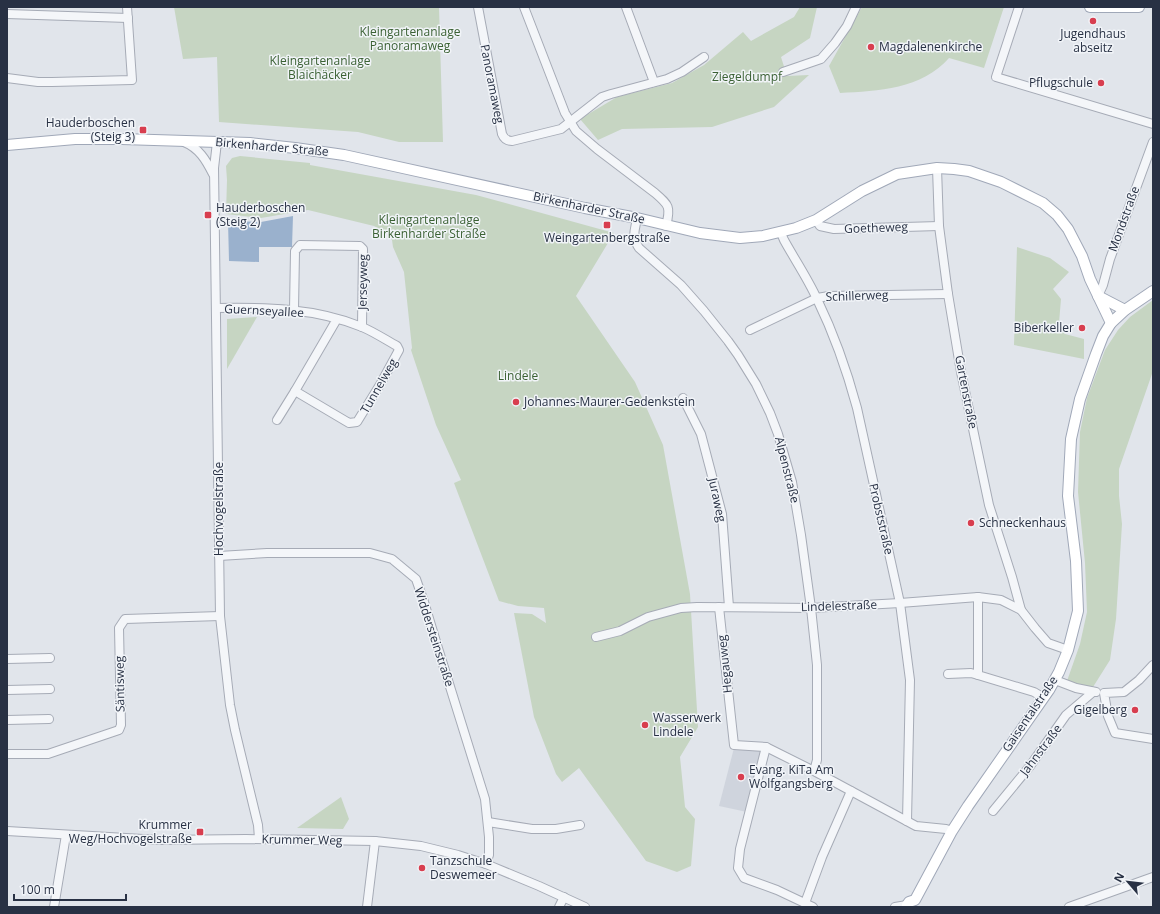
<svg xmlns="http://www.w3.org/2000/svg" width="1160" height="914" font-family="'Open Sans',sans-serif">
	<rect width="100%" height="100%" fill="#e1e5eb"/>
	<polygon fill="#cfd4dd" points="734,748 764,749 747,812 719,806"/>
	<g fill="#c6d5c2">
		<polygon points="174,7 439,7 443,142 399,142 358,132 219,122 217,57 183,59"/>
		<polygon points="800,7 817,7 810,38 781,57 787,76 809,75 774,107 712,127 622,129 598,140 580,119 617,97 672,83 704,65 743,32 751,41 794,17"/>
		<path d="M862,7H1004L984,68L949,58C922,89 878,91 840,93L829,66Z"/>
		<polygon points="240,156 310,163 310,165 476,195 614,233 576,296 635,382 663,445 690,594 698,727 680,757 685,807 695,819 691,866 677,872 646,861 579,768 562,782 556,774 534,717 514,613 532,614 546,623 544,608 518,606 499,601 454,483 461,480 436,425 411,350 412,348 404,272 393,247 392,240 389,234 374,226 308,210 261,218 226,214 227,180 226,166 232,158"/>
		<polygon points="1017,247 1050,258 1069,272 1053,289 1061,299 1059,323 1065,334 1084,339 1084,359 1014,345"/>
		<polygon points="1153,300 1153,371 1119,469 1119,496 1122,524 1116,619 1110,660 1093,687 1078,685 1067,681 1080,644 1087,612 1085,563 1078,492 1080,432 1087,398 1105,350 1118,330 1130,317"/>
		<polygon points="257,317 227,369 227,319"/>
		<polygon points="341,797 349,819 343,829 297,828"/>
	</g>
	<polygon fill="#9ab1cd" points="293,216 292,247 259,247 259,262 229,261 228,221 261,222"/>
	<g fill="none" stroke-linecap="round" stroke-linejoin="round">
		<g stroke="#a6abb6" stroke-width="10">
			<g id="minor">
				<path d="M478,7L502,134C504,139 507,141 512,141L561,129L602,97L611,94L667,79L682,72L704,57"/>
				<path d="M524,7L565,113L576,131L597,149L655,193C669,205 671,207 666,226"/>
				<polyline points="626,7 654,82"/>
				<polyline points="1019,7 996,77 1153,124"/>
				<polyline points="7,14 128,18"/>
				<polyline points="783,72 821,59 835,43 847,26 856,7"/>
				<polyline points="7,78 38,82 52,82 132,80 127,7"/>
				<path d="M184,142C199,148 206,160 213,174"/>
				<polyline points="217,142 214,168 220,616 230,705 235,730 258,825 259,839"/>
				<polyline points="937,168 939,226 948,294 961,372 989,505 1012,577 1021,610"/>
				<path d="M637,218C635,231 631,236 639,248L681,285L704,311L728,341L738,355L756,384L770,413L778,434L792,482L801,535L811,608L817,665V760L814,771"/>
				<polyline points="816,220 820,226 834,229 939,226"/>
				<path d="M781,233L784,240C795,260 808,279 817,299C834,334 847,371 857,408L900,603L910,680L907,821"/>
				<polyline points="1098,296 1103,285 1110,259 1153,142"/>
				<path d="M216,308C264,307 316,308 362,327C374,332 386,340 397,346L399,350L381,383L357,422L349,423L295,391L337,319"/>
				<polyline points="294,310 295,251 300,245 360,246 363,249 362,327"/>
				<polyline points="750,330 817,298 829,296 948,294"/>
				<polyline points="683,398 701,434 722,514 729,607"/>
				<polyline points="277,420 295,391"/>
				<polyline points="219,556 267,553 370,553 392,559 416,579 424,602 437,645 485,799 489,837 489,855 486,864"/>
				<polyline points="978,597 978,675 1034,692 1044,698"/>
				<polyline points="719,607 734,745 766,747 814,771 916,826 946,829 952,831"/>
				<polyline points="596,637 620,631 648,617 681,608 697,607 811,608 900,603 978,597 1001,600 1021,610 1035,628 1048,643 1068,650"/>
				<polyline points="7,659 50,658"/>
				<polyline points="1153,665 1139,680 1124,692 1104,693 1108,716 1115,733 1153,739"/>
				<polyline points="948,674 971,673 978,675"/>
				<polyline points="1055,680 1076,688 1096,692"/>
				<polyline points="7,690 50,689"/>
				<polyline points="7,720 49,719"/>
				<polyline points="766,747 740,849 738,868 744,878 777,890 813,907"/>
				<polyline points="7,754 48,754 119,730 121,725 119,628 125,619 220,616"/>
				<polyline points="993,811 1030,766 1066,715 1093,692"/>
				<polyline points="488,822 532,829 556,829 580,825"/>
				<polyline points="7,831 160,840 246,839 375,841 421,846 458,855 486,864 539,886 585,907"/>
				<polyline points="805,903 822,857 851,791"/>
				<polyline points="54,907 66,835"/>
				<polyline points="367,907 375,841"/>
				<polyline points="559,907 564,897"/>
				<polyline points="895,907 907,905"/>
				<polyline points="1069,907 1153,877"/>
			</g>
		</g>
		<g stroke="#a0a8b8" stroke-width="12">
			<g id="major">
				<polyline points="1090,7 1139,7"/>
				<polyline points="7,145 75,139 122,139 250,143 295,148 344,155 585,208 637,218 700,233 740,238 763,236 796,228 816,220 862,191 897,174 937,168 954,169 969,171 1001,182 1043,203 1057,215 1068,229 1082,256 1090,279 1111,323"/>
				<polyline points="1098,296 1125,310"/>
				<polyline points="907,907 907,905 909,902 915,900 952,831 968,806 1049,690 1059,672 1068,650 1078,611 1076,561 1068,496 1071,439 1080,399 1096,354 1103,336 1111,323 1125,310 1153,291"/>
			</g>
		</g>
		<use href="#minor" stroke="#f4f6f9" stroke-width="8"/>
		<use href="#major" stroke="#fff" stroke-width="10"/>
	</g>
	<g fill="#d83e4f" stroke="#f1f4f8" stroke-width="1.5">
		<circle cx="1093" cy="21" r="4"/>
		<circle cx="871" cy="47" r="4"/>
		<circle cx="1101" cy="83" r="4"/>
		<rect x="139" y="126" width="8" height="8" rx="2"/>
		<rect x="204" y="211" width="8" height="8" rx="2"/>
		<rect x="603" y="221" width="8" height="8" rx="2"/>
		<circle cx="1082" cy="328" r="4"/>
		<circle cx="516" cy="402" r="4"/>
		<circle cx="971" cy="523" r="4"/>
		<circle cx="1135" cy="710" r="4"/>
		<circle cx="645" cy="725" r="4"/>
		<circle cx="741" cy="777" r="4"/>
		<rect x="196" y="828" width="8" height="8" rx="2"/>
		<circle cx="422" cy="868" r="4"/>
	</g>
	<g text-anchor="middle" stroke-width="3" stroke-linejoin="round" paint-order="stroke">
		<g font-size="12" fill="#3b6134" stroke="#f1f4f8">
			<text x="410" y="36">Kleingartenanlage<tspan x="410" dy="14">Panoramaweg</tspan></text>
			<text x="320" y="65">Kleingartenanlage<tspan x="320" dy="14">Blaichäcker</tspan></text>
			<text x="747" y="81">Ziegeldumpf</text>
			<text x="429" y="224">Kleingartenanlage<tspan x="429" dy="14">Birkenharder Straße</tspan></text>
			<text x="518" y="380">Lindele</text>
		</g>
		<g font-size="12" fill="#283144" stroke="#f1f4f8" text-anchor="start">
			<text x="1093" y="38" text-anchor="middle">Jugendhaus<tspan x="1093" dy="14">abseitz</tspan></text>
			<text x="879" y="51">Magdalenenkirche</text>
			<text x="1093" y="87" text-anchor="end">Pflugschule</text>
			<text x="135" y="127" text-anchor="end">Hauderboschen<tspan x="135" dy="14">(Steig 3)</tspan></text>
			<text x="216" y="212">Hauderboschen<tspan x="216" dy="14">(Steig 2)</tspan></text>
			<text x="607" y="242" text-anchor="middle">Weingartenbergstraße</text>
			<text x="1074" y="332" text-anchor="end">Biberkeller</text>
			<text x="524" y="406">Johannes-Maurer-Gedenkstein</text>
			<text x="979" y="527">Schneckenhaus</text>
			<text x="1127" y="714" text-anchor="end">Gigelberg</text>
			<text x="653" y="722">Wasserwerk<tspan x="653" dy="14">Lindele</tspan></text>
			<text x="749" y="774">Evang. KiTa Am<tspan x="749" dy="14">Wolfgangsberg</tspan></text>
			<text x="192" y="829" text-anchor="end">Krummer<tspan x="192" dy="14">Weg/Hochvogelstraße</tspan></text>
			<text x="430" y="865">Tanzschule<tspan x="430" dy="14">Deswemeer</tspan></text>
		</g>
		<g font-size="12" fill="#283144" stroke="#f1f4f8">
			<text transform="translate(492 84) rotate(79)" y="4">Panoramaweg</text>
			<text transform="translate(272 147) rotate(5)" y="4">Birkenharder Straße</text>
			<text transform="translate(589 208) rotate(12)" y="4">Birkenharder Straße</text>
			<text transform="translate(1124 219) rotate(-70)" y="4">Mondstraße</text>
			<text transform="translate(876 228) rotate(-2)" y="4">Goetheweg</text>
			<text transform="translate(363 282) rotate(-89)" y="4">Jerseyweg</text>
			<text transform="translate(857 296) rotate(-2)" y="4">Schillerweg</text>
			<text transform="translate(264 311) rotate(3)" y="4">Guernseyallee</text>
			<text transform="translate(379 386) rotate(-60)" y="4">Tunnelweg</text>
			<text transform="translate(966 392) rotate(79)" y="4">Gartenstraße</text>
			<text transform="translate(787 470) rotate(76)" y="4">Alpenstraße</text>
			<text transform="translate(717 500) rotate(78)" y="4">Juraweg</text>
			<text transform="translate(219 509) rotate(-90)" y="4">Hochvogelstraße</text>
			<text transform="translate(881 519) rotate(77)" y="4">Probststraße</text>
			<text transform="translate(839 606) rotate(-2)" y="4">Lindelestraße</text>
			<text transform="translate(434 637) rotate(72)" y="4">Widdersteinstraße</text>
			<text transform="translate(725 664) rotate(-96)" y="4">Hegauweg</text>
			<text transform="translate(120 684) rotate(-91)" y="4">Säntisweg</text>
			<text transform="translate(1030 714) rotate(-56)" y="4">Gaisentalstraße</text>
			<text transform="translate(1041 750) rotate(-53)" y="4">Jahnstraße</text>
			<text transform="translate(302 840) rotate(1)" y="4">Krummer Weg</text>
		</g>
	</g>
	<rect width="1160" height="914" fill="none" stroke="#283144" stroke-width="16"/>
	<g transform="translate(1128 882) rotate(298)" stroke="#f1f4f8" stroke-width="3" paint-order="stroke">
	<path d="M0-3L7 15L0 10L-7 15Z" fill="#283144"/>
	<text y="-6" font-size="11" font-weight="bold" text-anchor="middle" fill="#283144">N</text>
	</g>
	<path d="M14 894v6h112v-6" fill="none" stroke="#283144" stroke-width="2"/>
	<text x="20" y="894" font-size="12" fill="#283144" stroke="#f1f4f8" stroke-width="3" paint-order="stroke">100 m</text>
</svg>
